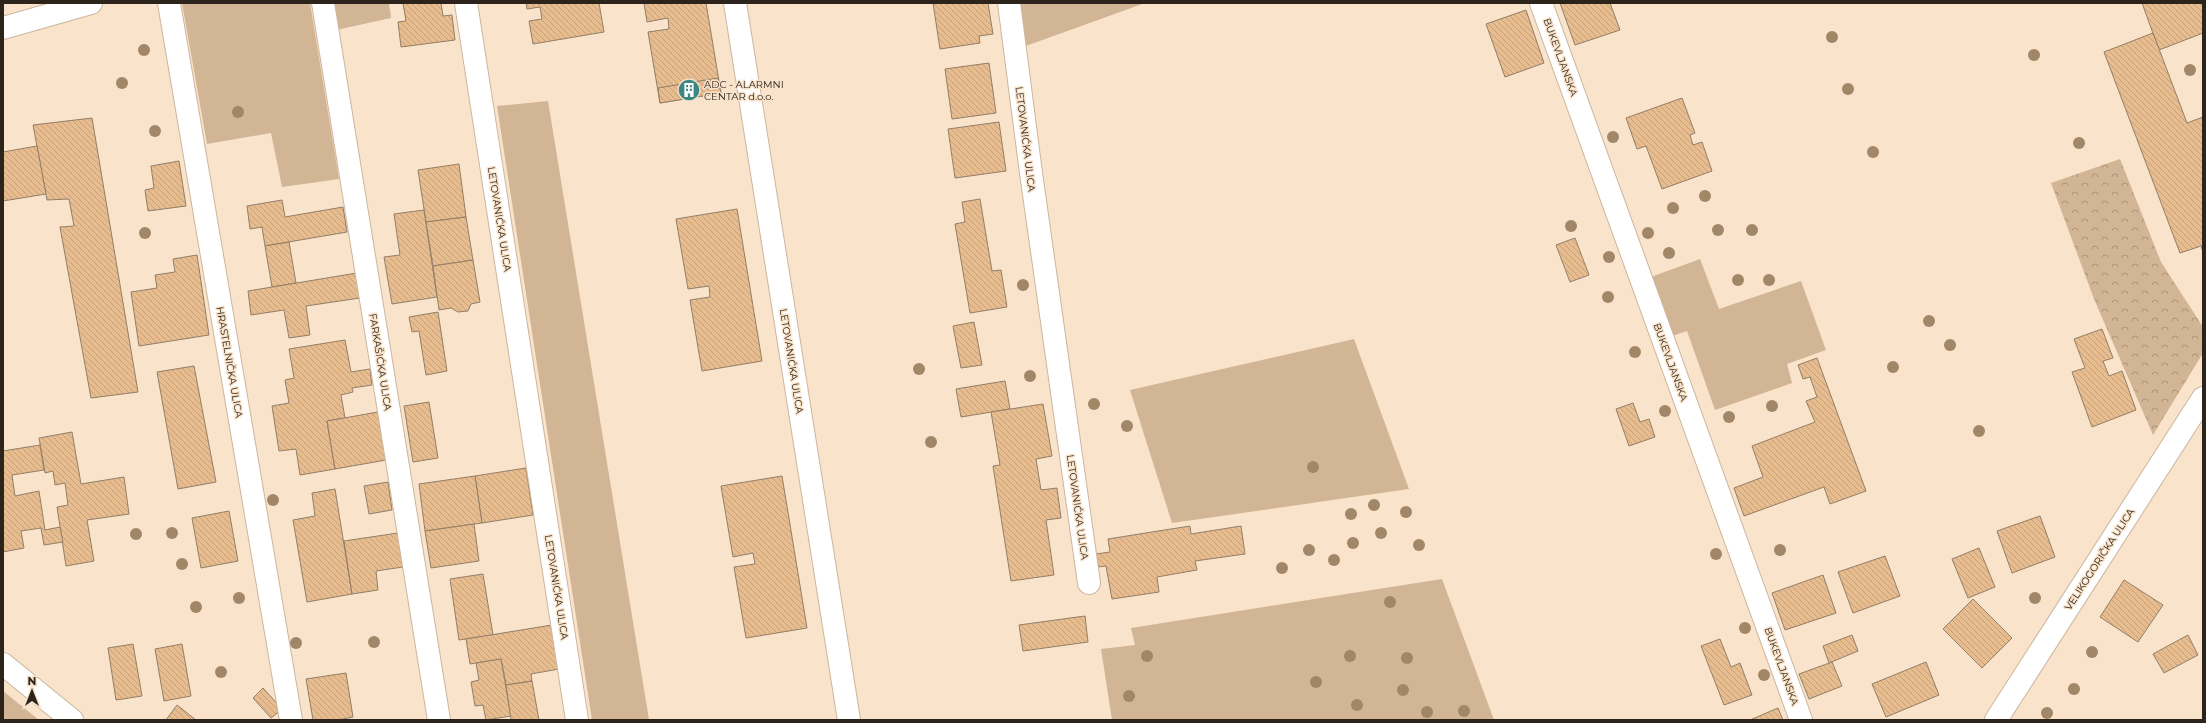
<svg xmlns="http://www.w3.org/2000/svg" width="2206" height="723" font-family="Montserrat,sans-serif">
	<defs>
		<pattern id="forest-crowns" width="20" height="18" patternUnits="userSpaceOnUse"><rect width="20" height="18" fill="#d2b595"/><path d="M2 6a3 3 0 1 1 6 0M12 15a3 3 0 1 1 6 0" fill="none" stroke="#ab9379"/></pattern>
		<pattern id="building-back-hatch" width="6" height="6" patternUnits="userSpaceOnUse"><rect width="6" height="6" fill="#e7bc8e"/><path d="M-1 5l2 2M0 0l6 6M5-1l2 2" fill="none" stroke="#c6a17a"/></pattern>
	</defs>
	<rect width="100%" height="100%" fill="#f9e3ca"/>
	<g fill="#d2b595">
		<polygon points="182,3 310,3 339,179 282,187 271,133 207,144"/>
		<polygon points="332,3 389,3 391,18 336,30"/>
		<polygon points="1018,3 1145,3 1023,47"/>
		<polygon points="548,101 649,720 592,720 497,106"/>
		<polygon points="1700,259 1719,309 1801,281 1826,350 1787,364 1792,383 1715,410 1687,331 1672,336 1651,277"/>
		<polygon points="1354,339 1409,489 1172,523 1130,390"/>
		<polygon points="1442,579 1494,720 1112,720 1101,649 1135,645 1131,628"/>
		<polygon points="3,691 39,720 3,720"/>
	</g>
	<polygon fill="url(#forest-crowns)" points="2120,159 2161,262 2203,327 2203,353 2153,435 2094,299 2051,183"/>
	<g fill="url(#building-back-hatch)" stroke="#937e68">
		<polygon points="403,3 441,3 443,16 452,15 455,40 401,47 398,22 406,21"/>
		<polygon points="526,3 599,3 604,32 533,44 529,21 542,19 540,7 527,9"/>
		<polygon points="644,3 706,3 721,93 660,103 648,32 669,29 668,18 647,22"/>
		<polygon points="933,3 988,3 993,34 979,36 980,43 940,49"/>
		<polygon points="1560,3 1610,3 1620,30 1575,45"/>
		<polygon points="2142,3 2203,3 2203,33 2159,50"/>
		<polygon points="1526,10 1544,63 1505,77 1486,24"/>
		<polygon points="2153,33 2187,123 2203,117 2203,252 2201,246 2180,253 2104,52"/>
		<polygon points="989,63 996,113 952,119 945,69"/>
		<polygon points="718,78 721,93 660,103 658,88"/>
		<polygon points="1682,98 1695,133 1690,135 1693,145 1702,142 1712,171 1662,189 1646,146 1637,149 1626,118"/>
		<polygon points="92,118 138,392 91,398 60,227 74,226 69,199 47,200 33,125"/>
		<polygon points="999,122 1006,171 955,178 948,129"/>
		<polygon points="37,146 46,194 3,201 3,152"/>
		<polygon points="179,161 186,206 148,211 145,190 154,188 151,166"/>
		<polygon points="459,164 466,217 426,222 418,170"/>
		<polygon points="980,199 992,271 1001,270 1007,307 970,313 955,224 965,222 962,202"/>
		<polygon points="282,200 285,217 343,207 347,232 265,246 262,227 250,229 247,206"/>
		<polygon points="737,209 762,361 702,371 690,300 710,297 709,286 688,289 676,219"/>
		<polygon points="424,210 437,297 392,304 384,257 400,255 394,214"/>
		<polygon points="466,217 473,260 433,266 426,222"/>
		<polygon points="1575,238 1589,275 1570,282 1556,245"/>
		<polygon points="289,242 296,283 272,287 265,246"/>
		<polygon points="197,255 209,335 139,346 131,292 157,288 155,275 175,272 173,259"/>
		<polygon points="473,260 480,302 471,304 468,311 458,312 451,308 439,310 433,266"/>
		<polygon points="357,273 360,298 306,306 310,335 289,338 284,310 251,315 248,291"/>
		<polygon points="438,312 447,371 426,375 419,331 412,332 409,317"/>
		<polygon points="974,322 982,365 961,368 953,326"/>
		<polygon points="2102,329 2113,358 2103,361 2109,376 2122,371 2136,410 2092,427 2072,372 2085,368 2074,339"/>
		<polygon points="345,340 351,372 370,369 372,385 352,388 353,392 341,395 345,418 327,421 335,469 300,475 296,449 279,451 272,406 289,403 285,380 294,378 289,349"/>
		<polygon points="1817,358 1866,491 1830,504 1824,487 1744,516 1734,488 1763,477 1752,446 1815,422 1806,401 1817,397 1810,377 1803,379 1798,365"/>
		<polygon points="194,366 216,482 178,489 157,372"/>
		<polygon points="1005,381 1010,409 961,417 956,389"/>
		<polygon points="429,402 438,458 413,462 404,406"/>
		<polygon points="1633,403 1640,422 1649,419 1655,437 1629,446 1616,409"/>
		<polygon points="1043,404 1052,456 1036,459 1041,490 1057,488 1061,518 1046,520 1054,575 1011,581 993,466 1000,465 991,412"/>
		<polygon points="378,412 386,460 335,469 327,421"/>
		<polygon points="72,432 81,484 124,477 129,514 87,520 94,561 66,566 57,507 68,505 65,483 55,485 53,471 45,473 39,438"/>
		<polygon points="40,445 44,470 12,475 15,496 39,491 45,530 60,527 63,542 44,545 41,528 21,531 24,548 3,552 3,451"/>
		<polygon points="526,468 533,515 482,523 475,476"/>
		<polygon points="475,476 482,523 425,531 419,484"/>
		<polygon points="782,476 807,628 746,638 734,567 755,564 753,553 733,557 721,486"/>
		<polygon points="388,482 392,510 369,514 364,486"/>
		<polygon points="335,489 352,594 307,602 293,520 315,516 312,493"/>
		<polygon points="229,511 238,561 201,568 192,518"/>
		<polygon points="2040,516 2055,557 2012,573 1997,531"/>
		<polygon points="474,524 479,561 431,568 425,531"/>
		<polygon points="1190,526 1191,534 1241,526 1245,554 1195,561 1197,570 1157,577 1159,592 1112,599 1106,566 1098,567 1096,554 1110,552 1108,539"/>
		<polygon points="398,533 403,567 376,571 378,590 352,594 344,541"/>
		<polygon points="1979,548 1995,587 1968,598 1952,559"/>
		<polygon points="1885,556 1900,596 1853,613 1838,572"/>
		<polygon points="483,574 493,635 459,640 450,579"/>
		<polygon points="1823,575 1836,613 1785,630 1772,593"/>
		<polygon points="2124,580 2163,605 2138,642 2100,617"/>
		<polygon points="1973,599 2012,638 1982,668 1943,629"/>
		<polygon points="1085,616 1088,642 1023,651 1019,625"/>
		<polygon points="552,625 559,669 531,674 532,681 506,685 501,659 470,664 466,639"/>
		<polygon points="1852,635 1858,651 1829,663 1823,646"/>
		<polygon points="2188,635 2198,655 2164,673 2153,654"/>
		<polygon points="1720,639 1731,667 1740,663 1752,695 1724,705 1701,646"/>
		<polygon points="133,644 142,696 116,700 108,648"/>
		<polygon points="182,644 191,696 164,701 155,649"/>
		<polygon points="501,659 511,716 486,720 483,705 475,706 471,682 479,680 476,663"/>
		<polygon points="1832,662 1842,686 1809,699 1799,674"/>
		<polygon points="1926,662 1939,695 1886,717 1872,684"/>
		<polygon points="346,673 353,717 338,720 313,720 306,679"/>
		<polygon points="532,681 539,720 511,720 506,685"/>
		<polygon points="263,688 282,709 271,718 253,698"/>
		<polygon points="177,705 196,720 166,720"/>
		<polygon points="1778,708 1783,720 1750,720"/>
	</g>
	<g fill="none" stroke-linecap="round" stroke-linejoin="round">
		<g stroke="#ccb69e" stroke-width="24">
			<g id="minor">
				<polyline points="169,3 291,720"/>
				<polyline points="323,3 439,720"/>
				<polyline points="466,3 577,720"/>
				<polyline points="735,3 849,720"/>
				<polyline points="1009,3 1031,173 1089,583"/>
				<polyline points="1541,3 1801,720"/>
				<polyline points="3,28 91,3"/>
				<polyline points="3,664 72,720"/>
				<polyline points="1996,720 2203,398"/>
			</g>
		</g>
		<use href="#minor" stroke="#fff" stroke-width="22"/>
	</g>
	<g fill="#a18768">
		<circle cx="1832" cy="37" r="6"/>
		<circle cx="144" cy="50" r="6"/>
		<circle cx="2034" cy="55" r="6"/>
		<circle cx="2190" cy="70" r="6"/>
		<circle cx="122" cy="83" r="6"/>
		<circle cx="1848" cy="89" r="6"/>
		<circle cx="238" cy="112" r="6"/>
		<circle cx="155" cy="131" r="6"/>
		<circle cx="1613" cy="137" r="6"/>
		<circle cx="2079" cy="143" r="6"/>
		<circle cx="1873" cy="152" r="6"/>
		<circle cx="1705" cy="196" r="6"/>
		<circle cx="1673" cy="208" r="6"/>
		<circle cx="1571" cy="226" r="6"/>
		<circle cx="1718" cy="230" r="6"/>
		<circle cx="1752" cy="230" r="6"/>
		<circle cx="145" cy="233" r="6"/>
		<circle cx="1648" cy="233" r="6"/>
		<circle cx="1669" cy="253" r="6"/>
		<circle cx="1609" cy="257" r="6"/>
		<circle cx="1738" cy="280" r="6"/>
		<circle cx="1769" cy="280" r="6"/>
		<circle cx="1023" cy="285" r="6"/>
		<circle cx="1608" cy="297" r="6"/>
		<circle cx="1929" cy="321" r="6"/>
		<circle cx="1950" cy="345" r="6"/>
		<circle cx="1635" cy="352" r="6"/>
		<circle cx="1893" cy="367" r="6"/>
		<circle cx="919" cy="369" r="6"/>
		<circle cx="1030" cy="376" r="6"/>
		<circle cx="1094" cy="404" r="6"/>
		<circle cx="1772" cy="406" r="6"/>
		<circle cx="1665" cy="411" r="6"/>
		<circle cx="1729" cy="417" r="6"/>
		<circle cx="1127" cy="426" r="6"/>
		<circle cx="1979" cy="431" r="6"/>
		<circle cx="931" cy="442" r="6"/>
		<circle cx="1313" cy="467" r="6"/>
		<circle cx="273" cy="500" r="6"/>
		<circle cx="1374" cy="505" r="6"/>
		<circle cx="1406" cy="512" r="6"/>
		<circle cx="1351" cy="514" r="6"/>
		<circle cx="172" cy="533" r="6"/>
		<circle cx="1381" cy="533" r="6"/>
		<circle cx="136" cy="534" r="6"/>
		<circle cx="1353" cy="543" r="6"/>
		<circle cx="1419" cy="545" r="6"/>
		<circle cx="1309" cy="550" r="6"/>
		<circle cx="1780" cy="550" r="6"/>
		<circle cx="1716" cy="554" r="6"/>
		<circle cx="1334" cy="560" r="6"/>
		<circle cx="182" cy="564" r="6"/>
		<circle cx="1282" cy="568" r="6"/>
		<circle cx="239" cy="598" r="6"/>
		<circle cx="2035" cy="598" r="6"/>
		<circle cx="1390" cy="602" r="6"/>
		<circle cx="196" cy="607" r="6"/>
		<circle cx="1745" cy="628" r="6"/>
		<circle cx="374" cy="642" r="6"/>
		<circle cx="296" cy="643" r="6"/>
		<circle cx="2092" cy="652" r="6"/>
		<circle cx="1147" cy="656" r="6"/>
		<circle cx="1350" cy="656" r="6"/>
		<circle cx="1407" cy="658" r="6"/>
		<circle cx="221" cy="672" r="6"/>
		<circle cx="1764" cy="675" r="6"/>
		<circle cx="1316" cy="682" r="6"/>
		<circle cx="2074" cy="689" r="6"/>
		<circle cx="1403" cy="690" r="6"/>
		<circle cx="1129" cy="696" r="6"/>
		<circle cx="1357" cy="705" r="6"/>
		<circle cx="1464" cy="711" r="6"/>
		<circle cx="1427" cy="712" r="6"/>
		<circle cx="2047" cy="713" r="6"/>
	</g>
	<defs>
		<g id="building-disc" transform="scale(1.15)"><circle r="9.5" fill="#3e8686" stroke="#f9e3ca"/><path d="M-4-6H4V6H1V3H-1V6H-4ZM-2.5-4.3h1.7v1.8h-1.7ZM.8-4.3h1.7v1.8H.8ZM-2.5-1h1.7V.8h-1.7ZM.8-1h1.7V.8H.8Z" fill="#fff"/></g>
	</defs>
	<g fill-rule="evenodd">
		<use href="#building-disc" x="689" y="90"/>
	</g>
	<g text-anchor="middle" stroke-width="3" stroke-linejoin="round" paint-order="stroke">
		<g font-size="10" fill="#2c241b" stroke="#f9e3ca">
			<text transform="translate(1561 57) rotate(70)" y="4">BUKEVLJANSKA</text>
			<text transform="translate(1026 139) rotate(83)" y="4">LETOVANIĆKA ULICA</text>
			<text transform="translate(500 219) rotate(81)" y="4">LETOVANIĆKA ULICA</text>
			<text transform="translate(792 361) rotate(81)" y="4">LETOVANIĆKA ULICA</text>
			<text transform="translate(230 362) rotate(80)" y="4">HRASTELNIČKA ULICA</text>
			<text transform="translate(381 362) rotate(81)" y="4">FARKAŠIĆKA ULICA</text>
			<text transform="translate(1671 362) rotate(70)" y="4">BUKEVLJANSKA</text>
			<text transform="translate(1078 507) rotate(82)" y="4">LETOVANIĆKA ULICA</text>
			<text transform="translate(2099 559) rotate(-57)" y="4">VELIKOGORIČKA ULICA</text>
			<text transform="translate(557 587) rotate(81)" y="4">LETOVANIĆKA ULICA</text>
			<text transform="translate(1782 666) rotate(70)" y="4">BUKEVLJANSKA</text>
		</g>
		<g font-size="10" fill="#2c241b" stroke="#f9e3ca" text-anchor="start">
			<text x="704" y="88">ADC - ALARMNI<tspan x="704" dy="12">CENTAR d.o.o.</tspan></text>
		</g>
	</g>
	<rect width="2206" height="723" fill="none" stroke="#2c241b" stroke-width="8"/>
	<g transform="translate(32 691)" stroke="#f9e3ca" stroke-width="3" paint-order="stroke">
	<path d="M0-3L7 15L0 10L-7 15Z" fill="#2c241b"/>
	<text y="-6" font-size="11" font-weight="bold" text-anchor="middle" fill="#2c241b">N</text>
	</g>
</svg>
